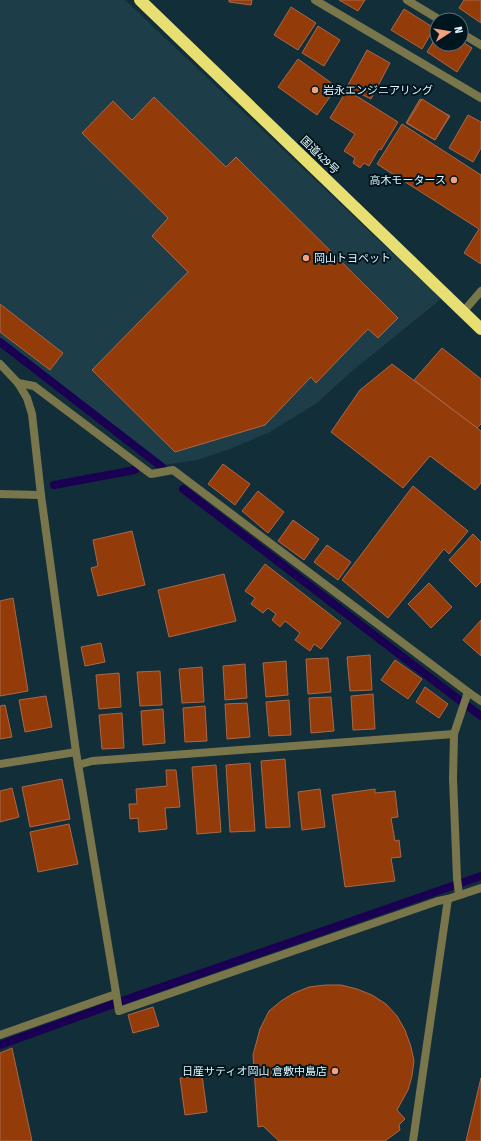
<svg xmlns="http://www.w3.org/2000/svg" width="481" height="1141" font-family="'Fira Sans Condensed','Noto Sans JP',sans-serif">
	<rect width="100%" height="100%" fill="#122e38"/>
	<polygon fill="#1d3d48" points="0,0 125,0 441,299 351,372 317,403 270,432 230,449 197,460 163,465 0,340"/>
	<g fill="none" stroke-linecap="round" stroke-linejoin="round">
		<g stroke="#1a0052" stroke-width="8">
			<polyline points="0,342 162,467"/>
			<polyline points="54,485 135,470"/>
			<polyline points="183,489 454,696 481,716"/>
			<polyline points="0,1045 136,996 481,876"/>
		</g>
	</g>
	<g fill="#943c09" stroke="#aa6749">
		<polygon points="229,0 252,0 251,5 229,2"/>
		<polygon points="339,0 365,0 358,11"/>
		<polygon points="464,0 481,0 481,23 459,8"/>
		<polygon points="291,7 316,23 298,50 274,35"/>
		<polygon points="404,9 434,28 422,49 391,30"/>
		<polygon points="318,26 340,40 324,66 302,53"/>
		<polygon points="437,36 437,44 461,44 461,41 472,48 457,72 427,52"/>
		<polygon points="367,50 390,63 371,99 347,87"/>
		<polygon points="298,59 337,87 317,115 278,87"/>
		<polygon points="347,90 398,122 381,150 379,149 369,166 364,163 360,168 353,163 355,158 344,151 355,134 330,118"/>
		<polygon points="154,97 226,167 236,157 398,318 378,338 368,329 316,383 311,377 265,425 175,452 92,370 188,272 152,236 168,218 82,133 113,101 132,120"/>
		<polygon points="420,99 450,116 435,140 406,123"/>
		<polygon points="422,99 449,116 435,140 407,123"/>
		<polygon points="468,115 481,122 481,148 473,162 449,148"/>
		<polygon points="402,124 481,175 481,264 464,253 479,229 377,164"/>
		<polygon points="0,304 63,353 50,370 0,332"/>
		<polygon points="442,348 481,379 481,424 477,428 414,380"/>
		<polygon points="392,364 481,431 481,483 475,490 430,456 403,488 331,432 360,390"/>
		<polygon points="223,464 250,484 235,505 208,484"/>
		<polygon points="413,486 468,531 449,554 444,549 388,618 342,580"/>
		<polygon points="258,491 284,512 268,533 242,511"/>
		<polygon points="293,520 319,539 304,560 278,541"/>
		<polygon points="132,531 145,585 98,596 91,568 98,566 93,540"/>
		<polygon points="473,534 481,542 481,582 476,587 449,560"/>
		<polygon points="327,545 351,562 338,580 314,562"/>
		<polygon points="265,564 341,623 321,649 314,644 310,651 295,640 300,633 285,621 280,627 272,620 276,614 268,608 263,613 251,604 255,598 245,591"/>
		<polygon points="224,574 236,621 169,637 158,590"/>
		<polygon points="429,583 452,607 431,628 408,604"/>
		<polygon points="13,598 28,691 0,696 0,601"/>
		<polygon points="481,620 481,656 463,640"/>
		<polygon points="101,643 105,662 85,666 81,647"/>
		<polygon points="370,655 372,690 350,691 347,657"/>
		<polygon points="328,658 331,692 308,694 306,659"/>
		<polygon points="395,660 422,679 408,699 381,680"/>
		<polygon points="286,661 288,695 266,697 263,663"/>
		<polygon points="245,664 247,698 225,700 223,666"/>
		<polygon points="202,667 204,702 182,703 179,669"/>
		<polygon points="160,671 162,705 140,706 137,672"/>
		<polygon points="119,673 121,707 99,709 96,675"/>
		<polygon points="425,687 448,704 439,718 416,702"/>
		<polygon points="373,694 375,729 353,730 351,696"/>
		<polygon points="46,696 52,727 25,732 19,700"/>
		<polygon points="331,697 334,731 311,733 309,698"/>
		<polygon points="289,700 291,735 269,736 266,702"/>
		<polygon points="247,703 250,737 227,739 225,704"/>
		<polygon points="5,705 12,737 0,739 0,706"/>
		<polygon points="205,706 207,741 185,742 183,708"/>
		<polygon points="163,709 165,743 143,745 141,711"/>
		<polygon points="122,713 124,748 102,749 99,715"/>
		<polygon points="285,759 290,827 266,828 261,761"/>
		<polygon points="250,763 255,831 230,832 226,765"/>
		<polygon points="216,765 221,832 197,834 192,767"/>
		<polygon points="166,770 176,770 180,807 165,808 167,829 139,832 138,818 130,819 129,804 137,804 136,789 167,786"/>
		<polygon points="62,779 70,819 30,827 22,787"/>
		<polygon points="12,788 19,817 0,822 0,791"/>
		<polygon points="320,789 325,827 302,830 298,792"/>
		<polygon points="375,789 375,793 395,791 398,817 391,818 395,841 399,840 401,857 391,858 395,881 345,887 332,795"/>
		<polygon points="69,824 78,864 38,872 30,832"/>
		<polygon points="325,985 341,985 357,989 372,995 386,1004 397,1016 405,1030 411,1047 414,1061 412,1076 408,1090 397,1110 405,1119 399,1125 400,1130 385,1141 279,1141 263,1126 258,1127 253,1055 260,1029 269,1011 281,1001 294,993 309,987"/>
		<polygon points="153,1007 159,1026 133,1033 128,1015"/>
		<polygon points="12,1048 32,1141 0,1141 0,1053"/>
		<polygon points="202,1075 207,1112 185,1115 180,1078"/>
		<polygon points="481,1078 481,1141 466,1141"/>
	</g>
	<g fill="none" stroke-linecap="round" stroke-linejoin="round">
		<g stroke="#79764c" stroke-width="8">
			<polyline points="315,0 481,98"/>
			<polyline points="407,0 440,20"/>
			<polyline points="461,33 481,45"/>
			<polyline points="463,312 481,291"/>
			<polyline points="0,364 18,383 27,398 32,414 41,495 76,752 119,1011 438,901 448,899 481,888"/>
			<polyline points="18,383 34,386 151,474 173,470 468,692 481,701"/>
			<polyline points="0,494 41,495"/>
			<polyline points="0,764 76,752"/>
			<polyline points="78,765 92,761 454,734"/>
			<polyline points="459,895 457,878 453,779 454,734 468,692"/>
			<polyline points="0,1035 116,994"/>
			<polyline points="413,1141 448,899"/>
		</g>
		<polyline stroke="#e8df72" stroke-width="12" points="140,0 481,329"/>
	</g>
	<g fill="#f2a17e" stroke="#00161f" stroke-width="1.5">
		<circle cx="315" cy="90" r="4"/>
		<circle cx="454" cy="180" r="4"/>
		<circle cx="306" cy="258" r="4"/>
		<circle cx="335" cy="1071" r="4"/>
	</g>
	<g text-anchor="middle" stroke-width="4" stroke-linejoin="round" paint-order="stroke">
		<g font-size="11" fill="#e5f5fc" stroke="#00161f" text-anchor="start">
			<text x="323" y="94">岩永エンジニアリング</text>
			<text x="446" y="184" text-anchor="end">高木モータース</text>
			<text x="314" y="262">岡山トヨペット</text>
			<text x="327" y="1075" text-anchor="end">日産サティオ岡山 倉敷中島店</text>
		</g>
		<g font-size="11" fill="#e5f5fc" stroke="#00161f">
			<text transform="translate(320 155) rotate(44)" y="4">国道429号</text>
		</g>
	</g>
	<g transform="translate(449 32) rotate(78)"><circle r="19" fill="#00161f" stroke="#5c6f77"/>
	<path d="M0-3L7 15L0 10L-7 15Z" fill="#f2a17e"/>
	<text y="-6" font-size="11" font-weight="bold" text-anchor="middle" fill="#e5f5fc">N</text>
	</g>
</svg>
